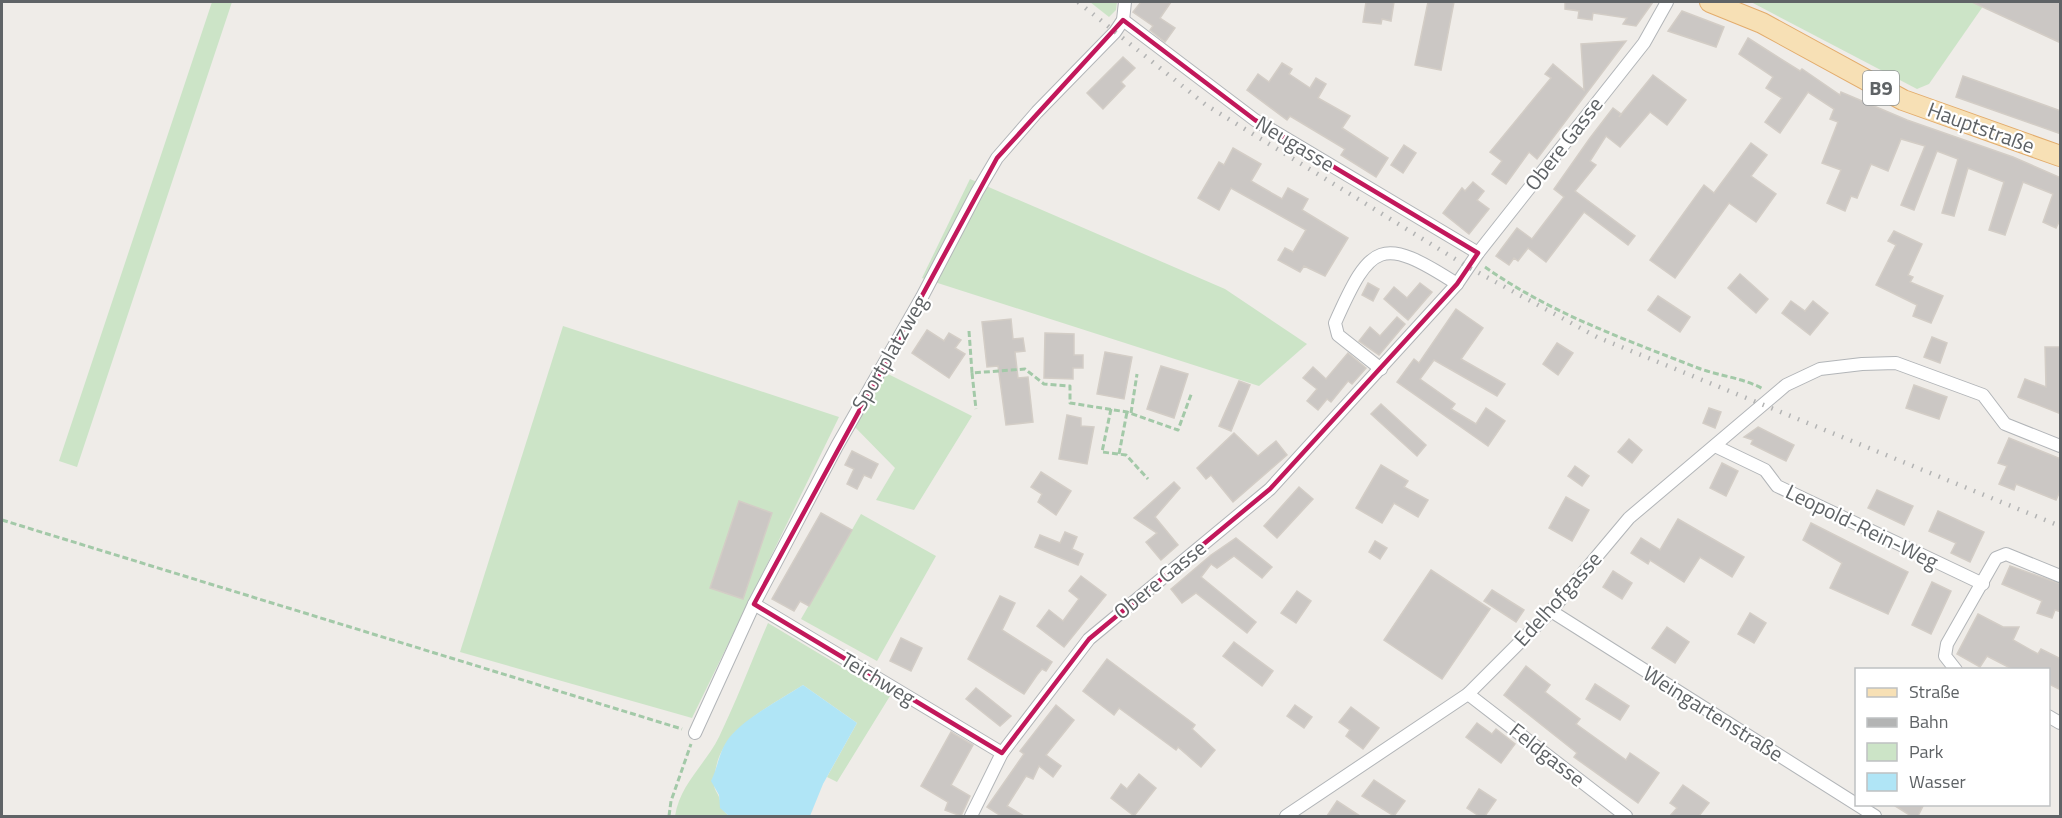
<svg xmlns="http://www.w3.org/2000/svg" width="2062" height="818" font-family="'Titillium Web',sans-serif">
	<rect width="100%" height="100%" fill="#efece8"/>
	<g fill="#cce4c7">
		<polygon points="212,2 232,2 77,467 59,461"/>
		<polygon points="1090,2 1117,2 1116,10 1109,17"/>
		<polygon points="1751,2 1986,2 1929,84 1917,89"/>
		<polygon points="970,179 1225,289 1307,344 1259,386 922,278"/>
		<polygon points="563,326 839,417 692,718 460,652"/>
		<polygon points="876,368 972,416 914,510 876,500 895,468 849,421"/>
		<polygon points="861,514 936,556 877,661 801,619"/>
		<path d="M768,623L890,696L837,782L827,777L857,723L803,685C770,706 718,731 715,775C715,779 713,785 715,789C716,792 718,794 719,797C722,806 721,810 729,816H675C680,784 705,765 719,737C737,700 752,660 768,623Z"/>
	</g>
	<path fill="#b0e5f6" d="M803,685L857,723L823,784L810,816H729L720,808L719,795L711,781C718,767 719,751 729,738C745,718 781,699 803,685Z"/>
	<g fill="#cbc7c4" stroke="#d3cdc6" stroke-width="1.5">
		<polygon points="1141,2 1171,2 1160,18 1175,28 1165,42 1150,30 1153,26 1133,12"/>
		<polygon points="1366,2 1394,2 1391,21 1382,19 1381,24 1363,22"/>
		<polygon points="1428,2 1454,2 1441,70 1415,65"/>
		<polygon points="1565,2 1653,2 1636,26 1623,24 1627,18 1593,13 1592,20 1578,18 1579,11 1565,9"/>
		<polygon points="1972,2 2061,2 2061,43"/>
		<polygon points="1682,11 1724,27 1716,47 1668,31"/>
		<polygon points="1748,38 1800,71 1802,69 1840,95 1841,92 1907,120 2013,157 2061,178 2061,218 2056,228 2043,222 2053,194 2023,182 2005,235 1989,230 2004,182 1968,168 1954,216 1942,213 1958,159 1937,151 1914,210 1901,205 1925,146 1901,139 1888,171 1871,164 1857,198 1851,196 1845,211 1827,203 1841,170 1822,163 1838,122 1830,119 1834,109 1808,92 1780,133 1765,122 1782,98 1766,88 1773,77 1739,54"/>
		<polygon points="1626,41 1537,159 1529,152 1506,184 1492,174 1502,161 1490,152 1551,78 1545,74 1553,64 1584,90 1581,44"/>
		<polygon points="1123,57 1135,68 1121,82 1125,86 1103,109 1087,93"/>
		<polygon points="1282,63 1292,69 1289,74 1310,88 1316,78 1326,84 1318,98 1350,116 1342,128 1388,158 1376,177 1341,155 1345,149 1290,116 1287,120 1247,90 1258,74 1269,82"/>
		<polygon points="1653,75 1686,100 1667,125 1650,112 1620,147 1606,136 1590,161 1596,165 1575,191 1635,236 1628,245 1584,212 1546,262 1528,248 1518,261 1514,258 1509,265 1496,256 1517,228 1532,239 1564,197 1554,189 1590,138 1613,108 1621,114 1619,117"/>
		<polygon points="1963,76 2061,111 2061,134 1956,97"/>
		<polygon points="1751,143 1767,155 1751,176 1776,194 1756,222 1729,203 1675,278 1650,260 1704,185 1714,193"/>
		<polygon points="1404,145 1416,153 1403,173 1391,165"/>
		<polygon points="1233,148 1261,164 1251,181 1282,199 1288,188 1308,199 1302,210 1348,238 1325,276 1304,266 1300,272 1278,260 1285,248 1293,252 1306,230 1231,188 1219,210 1198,198 1219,162 1224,165"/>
		<polygon points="1473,182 1484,191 1477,200 1489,209 1469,234 1443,213 1462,188 1465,191"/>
		<polygon points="1894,231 1922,244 1908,275 1913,277 1910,282 1943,296 1931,323 1913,316 1917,305 1876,285 1896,245 1888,241"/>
		<polygon points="1740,274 1768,299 1756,313 1728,288"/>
		<polygon points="1368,283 1379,289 1373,301 1362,295"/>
		<polygon points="1420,283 1432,292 1408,320 1384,299 1394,287 1407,298"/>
		<polygon points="1658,296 1690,317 1680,332 1648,310"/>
		<polygon points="1791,301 1805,311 1813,301 1828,313 1810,335 1782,313"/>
		<polygon points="1456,309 1483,328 1461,359 1505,384 1497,396 1434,360 1420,379 1455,404 1451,409 1476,424 1486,408 1505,421 1488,446 1397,382 1414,359 1419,363"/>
		<polygon points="1397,317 1405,324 1379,355 1359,341 1370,327 1380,336"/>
		<polygon points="1011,319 1013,339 1023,338 1025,351 1015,352 1018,378 1028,377 1033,422 1006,425 998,366 987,367 982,322"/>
		<polygon points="927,330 944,341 949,333 961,340 955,348 965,354 949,378 912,353"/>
		<polygon points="1045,333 1074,334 1074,355 1083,355 1083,368 1073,368 1073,379 1044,378"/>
		<polygon points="1932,337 1947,343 1940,363 1924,357"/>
		<polygon points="1557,343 1573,353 1558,375 1543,364"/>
		<polygon points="2045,347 2061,347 2061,414 2018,397 2025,379 2046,387"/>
		<polygon points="1105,352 1132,357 1124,399 1097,394"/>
		<polygon points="1348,353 1366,368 1352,384 1348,381 1331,402 1327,399 1318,410 1307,401 1317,389 1303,378 1313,367 1326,379"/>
		<polygon points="1161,366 1188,374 1174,418 1147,409"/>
		<polygon points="1239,381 1250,385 1231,431 1219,426"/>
		<polygon points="1914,385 1947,397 1939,419 1906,408"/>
		<polygon points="1381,404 1426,445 1417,456 1371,414"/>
		<polygon points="1709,408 1721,412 1715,428 1703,423"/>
		<polygon points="1067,415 1081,418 1081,426 1094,427 1087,464 1059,459"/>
		<polygon points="1758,427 1794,445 1786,461 1751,444 1753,440 1744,437"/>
		<polygon points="1234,433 1258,456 1276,441 1287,455 1233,502 1211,475 1206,479 1197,468"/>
		<polygon points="2009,438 2061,459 2061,489 2056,500 2016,484 2014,490 1999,484 2007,466 1998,463"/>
		<polygon points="1629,439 1642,450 1632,463 1618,452"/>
		<polygon points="852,451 878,464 871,478 864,475 857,489 847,484 854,469 845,465"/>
		<polygon points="1722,463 1738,471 1726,496 1710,488"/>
		<polygon points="1381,465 1408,481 1404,487 1428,500 1418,517 1394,503 1382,523 1356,508"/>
		<polygon points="1575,466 1589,476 1582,486 1568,476"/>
		<polygon points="1041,472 1071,491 1056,515 1038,502 1042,494 1031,487"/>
		<polygon points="1174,482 1180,488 1155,517 1178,545 1161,560 1146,542 1157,533 1134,518"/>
		<polygon points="1299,487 1313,499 1277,538 1264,526"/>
		<polygon points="1877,490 1913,506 1904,525 1868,508"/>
		<polygon points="1566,497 1589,510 1572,541 1549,528"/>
		<polygon points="739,501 772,513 743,599 710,588"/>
		<polygon points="1938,511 1984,532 1970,562 1951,553 1956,543 1929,531"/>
		<polygon points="821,513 852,530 809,606 800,601 794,611 772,599"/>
		<polygon points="1678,519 1744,557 1732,577 1700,557 1684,582 1650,560 1648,564 1631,553 1641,538 1660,550"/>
		<polygon points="1811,523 1908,572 1888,614 1830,588 1842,563 1803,540"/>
		<polygon points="1065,532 1077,537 1072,549 1083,554 1078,565 1035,547 1040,535 1060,543"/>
		<polygon points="1236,538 1272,567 1262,578 1234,556 1217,568 1211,564 1201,577 1256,622 1247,633 1196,593 1182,603 1171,589 1211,555"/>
		<polygon points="1375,541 1387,548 1380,559 1369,552"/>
		<polygon points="2010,566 2061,584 2061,612 2055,610 2052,618 2037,613 2042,601 2002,584"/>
		<polygon points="1431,570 1490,609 1442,679 1384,640"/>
		<polygon points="1613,571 1632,583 1622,599 1603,587"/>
		<polygon points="1081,576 1106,595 1064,647 1037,626 1049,610 1063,621 1079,599 1069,591"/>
		<polygon points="1932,582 1951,591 1931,634 1912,625"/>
		<polygon points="1492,590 1524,610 1516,622 1484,601"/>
		<polygon points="1297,591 1311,601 1296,623 1281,613"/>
		<polygon points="1000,596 1015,603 1002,630 1052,662 1046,671 1042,669 1037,675 1024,694 968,659"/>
		<polygon points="1750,613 1766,623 1754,643 1738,634"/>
		<polygon points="1978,614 2003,627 2019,627 2013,640 2038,654 2041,649 2061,659 2061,690 2049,684 2049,669 2012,669 1987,656 1980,667 1957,654"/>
		<polygon points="1667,627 1689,642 1675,663 1652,648"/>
		<polygon points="901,638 922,648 911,671 890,661"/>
		<polygon points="1234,642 1273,671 1262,686 1223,656"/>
		<polygon points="1107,659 1195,725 1192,729 1215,750 1201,767 1178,747 1176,750 1119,708 1114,715 1083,691"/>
		<polygon points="1526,666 1550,685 1545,692 1580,719 1576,724 1626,760 1630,753 1659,773 1638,803 1574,757 1577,753 1504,695"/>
		<polygon points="1595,684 1629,706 1620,720 1586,699"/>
		<polygon points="976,688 1011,716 1000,726 966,699"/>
		<polygon points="1056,705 1074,720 1046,755 1061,766 1053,777 1039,766 1033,779 1026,776 1007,806 1024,816 1001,816 987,807 1024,754 1020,751"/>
		<polygon points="1295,705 1312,717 1304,728 1287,716"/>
		<polygon points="1351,707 1379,728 1363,749 1346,736 1350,730 1339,722"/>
		<polygon points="1477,723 1492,734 1496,729 1515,744 1501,763 1466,737"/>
		<polygon points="951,732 973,745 951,785 970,796 961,816 945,810 948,802 921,786"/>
		<polygon points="1139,774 1156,788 1134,816 1111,798 1121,784 1127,789"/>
		<polygon points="1374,780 1405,801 1394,816 1362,796"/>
		<polygon points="1683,785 1709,803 1699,816 1670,816 1677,808 1670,803"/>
		<polygon points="1479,789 1496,800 1485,816 1479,816 1467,808"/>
		<polygon points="1337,801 1360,816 1327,816"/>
		<polygon points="1892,804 1924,804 1918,816 1911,816"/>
	</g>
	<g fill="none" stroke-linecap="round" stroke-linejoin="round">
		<g stroke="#b2b5b8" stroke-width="14">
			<g id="minor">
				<polyline points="1123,20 1255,120 1478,253"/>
				<path d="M1381,369L1338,335L1335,323C1371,242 1381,235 1457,284"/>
				<polyline points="1715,446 1765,470 1777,486 1983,584"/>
				<polyline points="754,604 1002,753"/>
				<polyline points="1551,611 1875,816"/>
				<polyline points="1956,670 1945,656 1947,644 1996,558 2006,554 2060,576"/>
				<polyline points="1468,694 1626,816"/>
				<polyline points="2048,716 2060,723"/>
				<polyline points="695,733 754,604 837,446 922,297 977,192 997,158 1037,112 1115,32 1123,20 1125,2"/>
				<polyline points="971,816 1002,753 1089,639 1270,489 1457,284 1478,253 1644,43 1667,2"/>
				<polyline points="1286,816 1468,694 1551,611 1629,518 1786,385 1820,369 1862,364 1896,363 1983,395 2005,424 2060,446"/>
			</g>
		</g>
		<g stroke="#e3ac6c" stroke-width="22">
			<polyline id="primary" points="1710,2 1762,23 1903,100 2060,156"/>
		</g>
		<g stroke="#a3c9a8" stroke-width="3" stroke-dasharray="6 3" stroke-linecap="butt">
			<path d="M1485,267C1550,313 1624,339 1698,368C1719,376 1744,378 1763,389"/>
			<polyline points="969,331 972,373 1025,369 1044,384 1070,386 1070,403 1127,412 1178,430 1192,392"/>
			<polyline points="972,373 976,409"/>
			<polyline points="1111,409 1102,452 1126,455 1148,479"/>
			<polyline points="1131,413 1137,374"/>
			<polyline points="1119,454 1127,412"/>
			<polyline points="2,520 682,729"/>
			<polyline points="669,816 671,801 691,744"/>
		</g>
		<use href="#minor" stroke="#fff" stroke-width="12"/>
		<use href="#primary" stroke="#f7e0b5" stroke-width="20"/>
		<polyline stroke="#b3b4b4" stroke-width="4.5" stroke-dasharray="1.5 8" stroke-linecap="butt" points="1078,2 1206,105 1468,267 1597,337 2060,526"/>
	</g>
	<path fill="none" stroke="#c2185b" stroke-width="4.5" stroke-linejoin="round" d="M1123,20L1255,120L1478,253L1457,284L1270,489L1089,639L1002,753L754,604L997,158Z"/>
	<g text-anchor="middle" stroke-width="4.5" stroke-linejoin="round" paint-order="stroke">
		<rect fill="#fff" stroke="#8f9294" stroke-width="1.5" x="1863" y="71" width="36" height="34" rx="4.5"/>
		<g font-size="20" font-weight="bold" fill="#5f6366">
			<text x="1881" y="95">B9</text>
		</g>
		<g font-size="21" fill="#5f6366" stroke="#fff">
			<text transform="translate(1981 128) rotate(20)" y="7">Hauptstraße</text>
			<text transform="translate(1295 144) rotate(31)" y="7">Neugasse</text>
			<text transform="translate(1564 144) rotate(-52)" y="7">Obere Gasse</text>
			<text transform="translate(890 353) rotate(-60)" y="7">Sportplatzweg</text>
			<text transform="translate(1862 527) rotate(26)" y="7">Leopold-Rein-Weg</text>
			<text transform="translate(1160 580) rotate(-39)" y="7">Obere Gasse</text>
			<text transform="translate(1558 599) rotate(-48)" y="7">Edelhofgasse</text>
			<text transform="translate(878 679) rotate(31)" y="7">Teichweg</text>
			<text transform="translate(1713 714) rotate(32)" y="7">Weingartenstraße</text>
			<text transform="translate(1547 755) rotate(38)" y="7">Feldgasse</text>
		</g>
	</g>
	<rect width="2062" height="818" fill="none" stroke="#5f6366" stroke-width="6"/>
	<rect x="1855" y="668" width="195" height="138" fill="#ffffff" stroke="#bfc1c2" stroke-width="1.5"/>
	<rect x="1867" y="688" width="30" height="9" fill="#f7e0b5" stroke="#bfc1c2" stroke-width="1.5"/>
	<text x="1909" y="698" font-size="18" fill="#5f6366">Straße</text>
	<rect x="1867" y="718" width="30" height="9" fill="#b3b4b4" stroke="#bfc1c2" stroke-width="1.5"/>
	<text x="1909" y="728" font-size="18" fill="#5f6366">Bahn</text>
	<rect x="1867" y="743" width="30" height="18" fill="#cce4c7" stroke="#bfc1c2" stroke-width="1.5"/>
	<text x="1909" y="758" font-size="18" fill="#5f6366">Park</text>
	<rect x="1867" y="773" width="30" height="18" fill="#b0e5f6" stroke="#bfc1c2" stroke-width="1.5"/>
	<text x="1909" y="788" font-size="18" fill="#5f6366">Wasser</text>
</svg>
